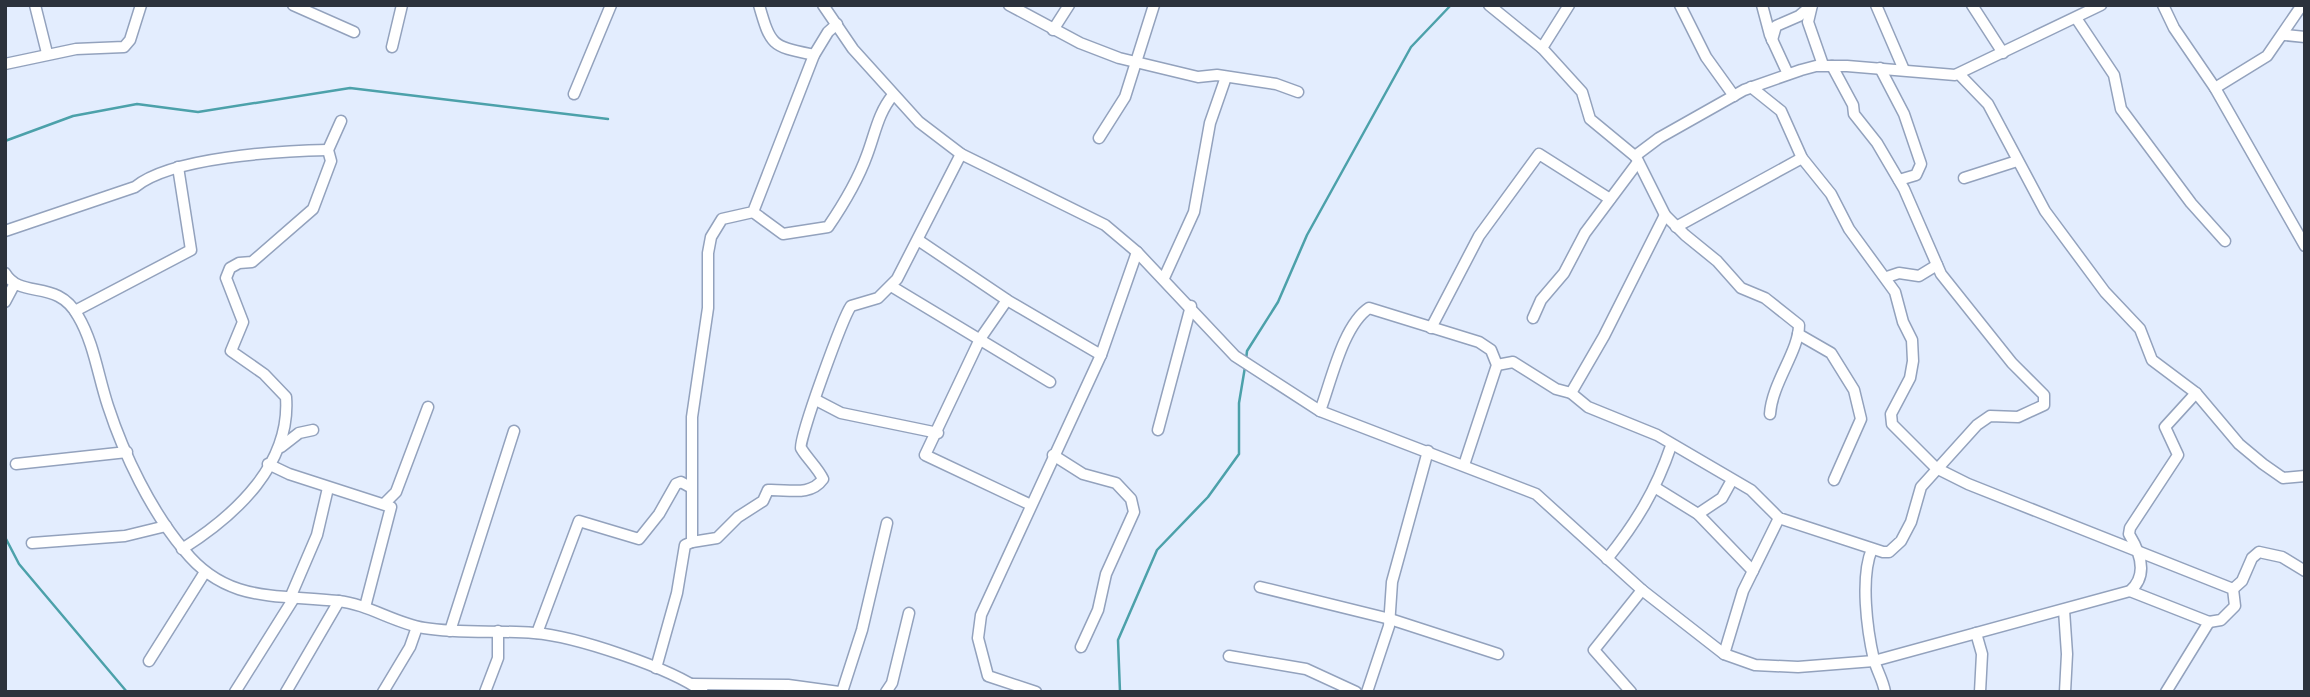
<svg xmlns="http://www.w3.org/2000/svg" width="2310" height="697" font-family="'Noto Sans',sans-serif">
	<rect width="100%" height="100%" fill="#e3edfe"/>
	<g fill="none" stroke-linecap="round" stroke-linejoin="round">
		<g stroke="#4ca1aa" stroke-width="2.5">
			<polyline points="5,141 73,116 137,104 198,112 350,88 608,119"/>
			<polyline points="1246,360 1247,351 1278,302 1307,235 1411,47 1451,5"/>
			<polyline points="5,537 19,564 127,692"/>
			<polyline points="1120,692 1118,640 1157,550 1208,497 1239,454 1239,403 1245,367"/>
		</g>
		<g stroke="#93a2bd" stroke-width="13">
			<g id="minor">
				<polyline points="35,5 47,53"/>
				<polyline points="293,5 354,32"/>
				<path d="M759,5C771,47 772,46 814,55"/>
				<path d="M823,5L853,49L919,122L961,154L1105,225L1137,252L1235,356L1320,411L1536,494L1642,590L1724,654L1755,665L1798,667L1874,661L2130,591C2149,575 2140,552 2129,534L2130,528L2178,455L2165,427L2196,393"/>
				<polyline points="1009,5 1080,43 1119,58 1198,77 1217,75 1276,84 1298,92"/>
				<polyline points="1489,5 1542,48"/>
				<path d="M1569,5L1542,48L1582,92L1590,119L1636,157L1665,215L1685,235L1717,261L1741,288L1765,298L1799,325C1799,351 1772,383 1770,414"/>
				<polyline points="1680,5 1706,57 1734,96"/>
				<polyline points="1762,5 1770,35 1788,74"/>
				<polyline points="1812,5 1808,22 1823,65"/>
				<polyline points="1876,5 1904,70"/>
				<polyline points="1972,5 2003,53"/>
				<polyline points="2163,5 2174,28 2215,88 2305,246"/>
				<polyline points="2076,18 2114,75 2121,109 2191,203 2225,241"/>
				<polyline points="1053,30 1069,5"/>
				<polyline points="2285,35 2305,37"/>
				<polyline points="1772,40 1776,26 1799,16 1812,5"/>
				<polyline points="392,47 402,5"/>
				<polyline points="5,64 76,49 124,47 130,40 141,5"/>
				<polyline points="1880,68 1904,114 1921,164 1916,175 1899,180"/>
				<polyline points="1959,74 1988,104 2045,211 2105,292 2140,329 2152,360 2196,393 2239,444 2263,464 2283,478 2305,476"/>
				<polyline points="1751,87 1781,111 1802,158 1831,194 1849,229 1895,292 1903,322 1912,340 1913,361 1910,378 1891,414 1892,424 1936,468 1968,484 2233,589 2235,606 2221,620 2209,622"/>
				<polyline points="2215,88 2267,56 2302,5"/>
				<polyline points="574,94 611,5"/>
				<polyline points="1099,138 1125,97 1154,5"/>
				<polyline points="1635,156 1659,138 1744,90 1801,70 1816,66 1847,66 1955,75 2101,5"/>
				<polyline points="1964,178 2017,161"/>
				<path d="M753,212L783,234L828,227C843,205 858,180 867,155C875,134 878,113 893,95"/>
				<polyline points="1676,227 1802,158"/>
				<path d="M5,231L135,187C171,157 280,151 328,150"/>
				<polyline points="918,240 1007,300 1101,355"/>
				<path d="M5,273C21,300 57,278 78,316C94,343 98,376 108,406C124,455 151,511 184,550C227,604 278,594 338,601C368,604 394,623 424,628C460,634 498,630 534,633C575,636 671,668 703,692"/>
				<polyline points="1887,277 1899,273 1919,276 1937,265"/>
				<polyline points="1164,278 1194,212 1210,123 1226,77"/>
				<polyline points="891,286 1050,382"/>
				<polyline points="1007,300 980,339 925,455 1031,505"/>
				<polyline points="5,302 14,285"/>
				<polyline points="75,311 191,250 178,167"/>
				<polyline points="1533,318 1541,300 1564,273 1585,233 1638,162"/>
				<polyline points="1431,328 1479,236 1539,154 1610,199"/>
				<polyline points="1798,334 1831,353 1854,390 1861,419 1834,480"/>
				<polyline points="1497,365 1513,362 1556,389 1571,393 1588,407 1657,435 1751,490 1779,518 1883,552 1889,552 1901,541 1911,522 1921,487 1977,425 1990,416 2018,417 2044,405 2044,395 2012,363 1941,274 1904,189 1877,143 1854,114 1853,105 1832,66"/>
				<polyline points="1571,393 1604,336 1665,215"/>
				<polyline points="816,400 841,413 938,433"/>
				<path d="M1320,411C1331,382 1343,325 1369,308L1479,342L1491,350L1497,365L1464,465"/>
				<polyline points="1158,430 1191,306"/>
				<polyline points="281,447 299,433 313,430"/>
				<polyline points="1053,455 1083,474 1116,483 1131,499 1134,512 1106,574 1098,610 1081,647"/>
				<polyline points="16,464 127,452"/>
				<polyline points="268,464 289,474 391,507 365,607"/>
				<polyline points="1656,488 1698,514 1753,571"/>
				<polyline points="385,503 396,492 428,407"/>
				<polyline points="1698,514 1722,498 1732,480"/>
				<path d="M692,542L717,538L738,517L763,501L768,490C788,489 810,497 823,479C818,468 805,456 801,448C798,440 843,317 851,306L878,298L897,279L961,154"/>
				<polyline points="32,543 125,536 166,526"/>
				<path d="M182,549C236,515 291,464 286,397L264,374L231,351L243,322L226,278L230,268L239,263L252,262L313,209L331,161L328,150L341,121"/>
				<path d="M1872,549C1860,577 1867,630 1874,660C1877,671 1883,680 1885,692"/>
				<path d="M1607,559C1636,523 1656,490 1671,446"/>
				<polyline points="1260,587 1390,619 1498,654"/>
				<polyline points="2233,589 2242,581 2252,558 2259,552 2282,557 2305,571"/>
				<polyline points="2130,591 2209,622 2166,692"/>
				<polyline points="290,598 317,535 328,488"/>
				<polyline points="2064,610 2067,654 2065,692"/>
				<polyline points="450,631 514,431"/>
				<polyline points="537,633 579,521 639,539 659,514 676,484 681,482 690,487"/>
				<polyline points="1976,633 1982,654 1980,692"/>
				<polyline points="1724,654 1743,591 1779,518"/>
				<polyline points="1229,656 1306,669 1356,692"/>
				<polyline points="149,661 205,572"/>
				<polyline points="656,668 677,593 685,545 692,542 692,417 708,308 708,253 711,237 722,219 753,212 814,55 828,32 837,24"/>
				<polyline points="692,684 788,685 839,692"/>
				<polyline points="235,692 294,598"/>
				<polyline points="286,692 339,601"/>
				<polyline points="383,692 410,647 417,627"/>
				<polyline points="485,692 498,658 498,631"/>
				<polyline points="842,692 862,630 887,523"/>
				<polyline points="886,692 892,683 909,613"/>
				<polyline points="1036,692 988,676 978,638 981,615 1101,355 1137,252"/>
				<polyline points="1367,692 1389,626 1392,582 1428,451"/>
				<polyline points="1631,692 1594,650 1642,590"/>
			</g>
		</g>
		<use href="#minor" stroke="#fff" stroke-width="10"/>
	</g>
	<rect width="2310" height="697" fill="none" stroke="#2c323c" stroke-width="14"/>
</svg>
